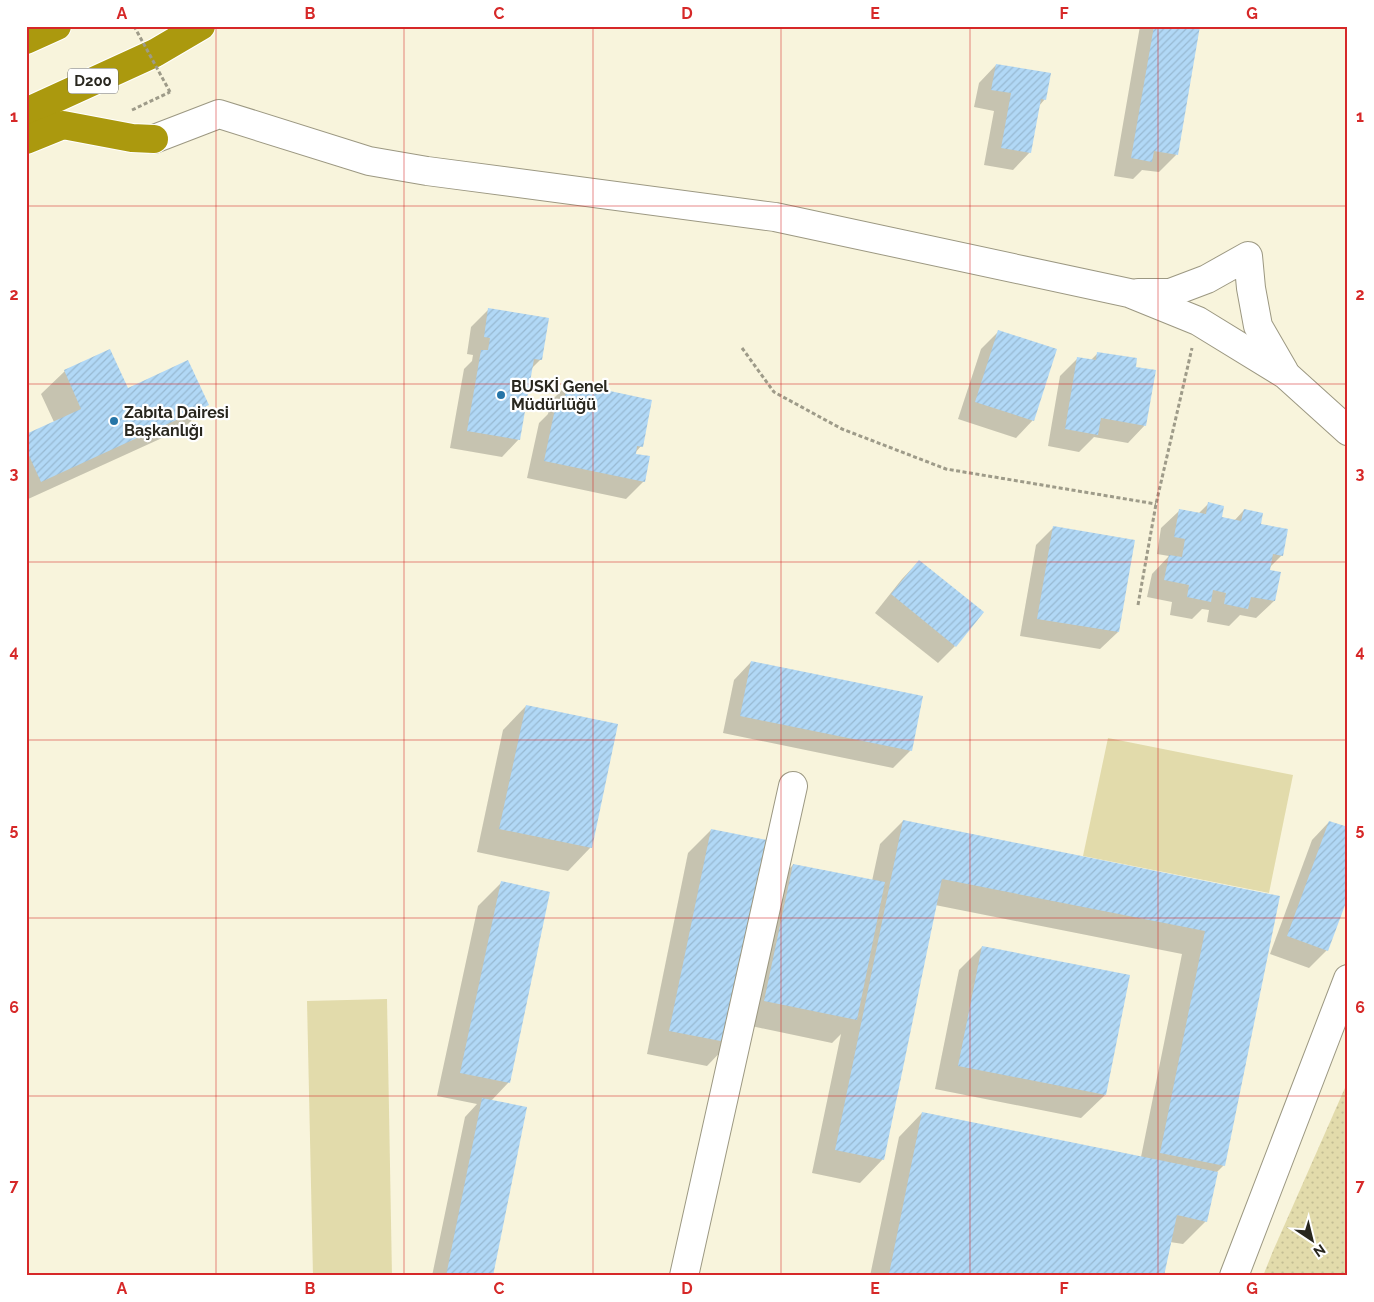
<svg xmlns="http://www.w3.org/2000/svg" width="1374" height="1302" font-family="Raleway,sans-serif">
	<defs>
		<pattern id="grass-dots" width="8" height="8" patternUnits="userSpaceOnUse" patternTransform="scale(1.25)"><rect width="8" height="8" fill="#e2dbab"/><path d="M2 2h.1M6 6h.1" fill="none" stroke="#c2bc93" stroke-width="1.8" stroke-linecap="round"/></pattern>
		<pattern id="building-hatch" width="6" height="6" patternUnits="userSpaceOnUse" patternTransform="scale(1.25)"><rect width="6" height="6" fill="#b1d8f6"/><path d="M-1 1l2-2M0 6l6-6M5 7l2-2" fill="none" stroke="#98b9d2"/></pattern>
	</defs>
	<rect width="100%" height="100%" fill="#f8f4dc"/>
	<polygon fill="url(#grass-dots)" points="1348,1081 1348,1276 1263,1276 1273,1251"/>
	<g fill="#e2dbab">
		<polygon points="1108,738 1293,775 1269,893 1083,856"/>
		<polygon points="387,999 392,1276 313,1276 307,1001"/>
	</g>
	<g fill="#0003">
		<polygon points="1140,26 1198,26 1176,155 1159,172 1142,170 1133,179 1114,176"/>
		<polygon points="996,65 1045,99 1039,106 1030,152 1013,170 984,165 994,111 974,107 979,83"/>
		<polygon points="489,309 541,359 531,369 519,439 502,457 450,448 464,369 472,361 473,355 467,354 471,327"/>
		<polygon points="999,331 1033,420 1016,438 958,419 981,349"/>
		<polygon points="1098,353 1134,368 1145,425 1128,443 1094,437 1079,452 1048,446 1060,376 1078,358 1090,361"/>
		<polygon points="65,371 127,389 207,405 184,428 26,500 26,435 54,422 41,394"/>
		<polygon points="568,384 641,446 635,453 644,481 626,499 527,478 539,423 548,414 550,402"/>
		<polygon points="1208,504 1220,518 1234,521 1244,510 1259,525 1282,555 1269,568 1274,601 1256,618 1240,615 1229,626 1207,622 1209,610 1202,609 1192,619 1170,615 1172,602 1147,597 1152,574 1169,556 1157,554 1161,528 1179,511 1198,514"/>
		<polygon points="1053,528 1118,632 1100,649 1020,636 1036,545"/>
		<polygon points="919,561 955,646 938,663 875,613 902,579"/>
		<polygon points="751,662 911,750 893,768 723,733 734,680"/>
		<polygon points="526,706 591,847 568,871 477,852 503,730"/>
		<polygon points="903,821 1279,897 1224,1165 1216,1173 1206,1221 1183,1244 1170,1242 1163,1276 870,1276 899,1137 922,1113 1141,1157 1182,954 935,905 883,1159 860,1183 812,1173 841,1034 832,1043 742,1024 770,888 793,865 872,881 880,844"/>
		<polygon points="1329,822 1327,950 1309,968 1270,954 1312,840"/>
		<polygon points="711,830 730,1042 707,1066 647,1054 688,853"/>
		<polygon points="501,883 549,892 508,1083 491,1101 491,1276 432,1276 465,1117 477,1104 437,1096 478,906"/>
		<polygon points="982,947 1105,1095 1081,1118 935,1089 959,970"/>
	</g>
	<g fill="url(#building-hatch)">
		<polygon points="1154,26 1200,26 1178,155 1154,151 1152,162 1131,158"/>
		<polygon points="996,64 1051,73 1046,100 1041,99 1031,153 1001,148 1011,93 991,90"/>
		<polygon points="488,308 549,318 542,360 534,359 520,440 467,431 481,350 488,350 490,338 484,337"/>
		<polygon points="998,330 1057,349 1034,421 975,402"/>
		<polygon points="110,349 128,388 188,360 209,405 41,482 26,449 26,434 81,409 64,370"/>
		<polygon points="1097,352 1137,358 1136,367 1156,370 1146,426 1101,418 1098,435 1065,429 1077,357 1096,360"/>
		<polygon points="568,382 652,400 643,447 637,446 636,454 650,456 645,482 544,461 556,404 563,405"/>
		<polygon points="1208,502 1224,506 1222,517 1241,521 1244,509 1263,513 1261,524 1288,529 1283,556 1273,554 1270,570 1281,572 1275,601 1251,597 1248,609 1224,604 1226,593 1213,590 1211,602 1187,597 1189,585 1164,580 1169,555 1182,557 1185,539 1174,537 1179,509 1206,514"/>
		<polygon points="1053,526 1135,540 1119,632 1037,619"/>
		<polygon points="919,560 984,612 956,647 891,594"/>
		<polygon points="751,661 923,696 912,751 740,716"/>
		<polygon points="526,705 618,724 592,848 499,829"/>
		<polygon points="903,820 1280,896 1225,1166 1160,1153 1205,931 942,879 884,1160 835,1150"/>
		<polygon points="1329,821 1348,827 1348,897 1328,951 1287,936"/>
		<polygon points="711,829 772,841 731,1043 669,1031"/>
		<polygon points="793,864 885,882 857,1020 764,1001"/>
		<polygon points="501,881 550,892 510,1083 460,1073"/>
		<polygon points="982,946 1130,975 1106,1095 958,1066"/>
		<polygon points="482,1098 527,1107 493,1276 446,1276"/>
		<polygon points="922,1112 1218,1172 1207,1222 1177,1215 1164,1276 897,1276 889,1274"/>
	</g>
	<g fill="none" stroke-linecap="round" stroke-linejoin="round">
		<g stroke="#9c9882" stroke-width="30">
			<g id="minor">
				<polyline points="154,139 219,114 369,161 427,171 775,217 1129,293 1198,321 1286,375 1348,431"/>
				<polyline points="1138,293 1170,293 1207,279 1248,256 1251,288 1258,326 1284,371"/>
				<polyline points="684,1276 793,786"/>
				<polyline points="1234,1276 1348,979"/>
			</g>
		</g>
		<g stroke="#fff" stroke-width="30">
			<g id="highway">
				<polyline points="26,40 57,26"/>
				<polyline points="26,112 155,53 201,26"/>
				<polyline points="26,140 63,125 132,138 154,139"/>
			</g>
		</g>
		<g stroke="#9e9b89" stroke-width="3" stroke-dasharray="4 2.5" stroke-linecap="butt">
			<polyline points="132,110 170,92"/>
			<polyline points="742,348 774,392 842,429 946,469 1156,504"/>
			<polyline points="1138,605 1156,504 1192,348"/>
		</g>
		<use href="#minor" stroke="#fff" stroke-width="28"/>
		<use href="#highway" stroke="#ab990e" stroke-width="28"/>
		<polyline stroke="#9e9b89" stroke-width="3" stroke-dasharray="4 2.5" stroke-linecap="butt" points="134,26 170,92"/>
	</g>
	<path fill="none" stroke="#d62828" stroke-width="1" stroke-opacity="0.55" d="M216,26V1276M404,26V1276M593,26V1276M781,26V1276M970,26V1276M1158,26V1276M26,206H1348M26,384H1348M26,562H1348M26,740H1348M26,918H1348M26,1096H1348"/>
	<g fill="#2675a7" stroke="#fff" stroke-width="2">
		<circle cx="501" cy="395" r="5"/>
		<circle cx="114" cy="421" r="5"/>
	</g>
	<g text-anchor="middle" stroke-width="4.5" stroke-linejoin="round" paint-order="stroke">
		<rect fill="#fff" stroke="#696862" stroke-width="1" x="68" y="68.5" width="50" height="25" rx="4"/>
		<g font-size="15" font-weight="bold" fill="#29271f">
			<text x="93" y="86">D200</text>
		</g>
		<g font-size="16" font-weight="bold" fill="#29271f" stroke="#fff" text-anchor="start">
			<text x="511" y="392">BUSKİ Genel<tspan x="511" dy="18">Müdürlüğü</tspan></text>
			<text x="124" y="418">Zabıta Dairesi<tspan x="124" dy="18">Başkanlığı</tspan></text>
		</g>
	</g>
	<rect width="1374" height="1302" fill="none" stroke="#ffffff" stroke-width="55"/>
	<g transform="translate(1312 1240) rotate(145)" stroke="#ffffff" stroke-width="4" paint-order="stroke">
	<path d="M0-4L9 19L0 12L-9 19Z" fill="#29271f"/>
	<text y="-8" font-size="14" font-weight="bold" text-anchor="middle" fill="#29271f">N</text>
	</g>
	<rect x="28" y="28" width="1318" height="1246" fill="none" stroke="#d62828" stroke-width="2"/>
	<g font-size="16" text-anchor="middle" font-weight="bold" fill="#d62828">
		<text x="122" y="19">A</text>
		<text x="310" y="19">B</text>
		<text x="499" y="19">C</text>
		<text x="687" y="19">D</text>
		<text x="875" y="19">E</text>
		<text x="1064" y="19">F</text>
		<text x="1252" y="19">G</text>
		<text x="14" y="122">1</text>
		<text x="1360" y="122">1</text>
		<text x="14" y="300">2</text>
		<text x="1360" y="300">2</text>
		<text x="14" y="479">3</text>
		<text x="1360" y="479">3</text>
		<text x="14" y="657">4</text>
		<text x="1360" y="657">4</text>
		<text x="14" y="835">5</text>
		<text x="1360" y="835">5</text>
		<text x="14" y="1013">6</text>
		<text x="1360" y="1013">6</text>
		<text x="14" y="1191">7</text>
		<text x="1360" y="1191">7</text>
		<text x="122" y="1294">A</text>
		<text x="310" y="1294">B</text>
		<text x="499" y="1294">C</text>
		<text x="687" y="1294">D</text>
		<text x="875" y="1294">E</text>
		<text x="1064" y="1294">F</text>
		<text x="1252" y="1294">G</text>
	</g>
</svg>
